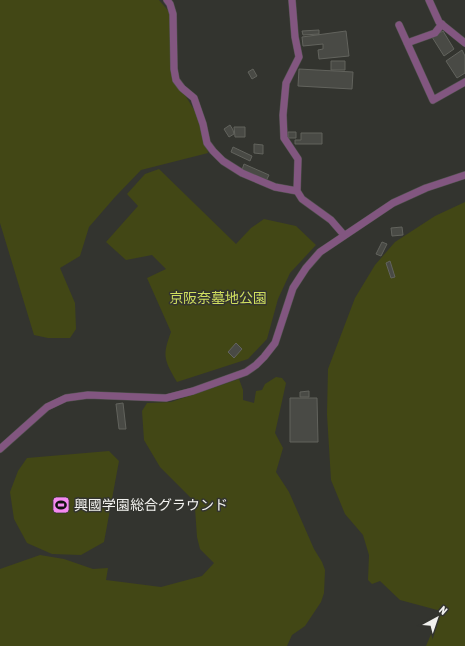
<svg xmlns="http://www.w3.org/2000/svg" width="465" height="646" font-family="'Asap Condensed','Noto Sans JP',sans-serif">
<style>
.green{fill:#424715}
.building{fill:#494a45;stroke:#62635d}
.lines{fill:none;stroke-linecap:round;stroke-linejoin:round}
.minor-casing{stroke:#51524e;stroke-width:8}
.minor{stroke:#825680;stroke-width:7}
.labels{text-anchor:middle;stroke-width:3;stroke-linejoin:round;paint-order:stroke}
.park-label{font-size:14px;fill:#d0df5e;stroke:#33342f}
.poi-label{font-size:14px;fill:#f1f1ee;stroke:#33342f;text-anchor:start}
</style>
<rect width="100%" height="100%" fill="#33342f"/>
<path class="green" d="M0,0H159L172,15L174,77L196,113L204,135L208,153L141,170L115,197L89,227L80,256L60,268L75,303L76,329L70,338H48L34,335L0,223Z
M159,169L236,244L251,228L264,219L296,226L316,245L290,273L278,299L267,339L248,359L177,382C164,360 162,356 171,332L147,278L166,269L152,255L126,260L106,242L138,206L127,194L145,174Z
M465,202V646H426L441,611L400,600L380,581L372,584L368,580L369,555L363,535L345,514L331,480L327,414L328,369L355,298L375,265L395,242L435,216Z
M276,377L282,378L286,383L275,433L283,448L276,472L289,492L314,549L322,562L325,570L324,593L321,602L305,626L292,635L287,646H0V569L40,555L64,559L93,569L108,568L106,580L161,587L202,576L214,563L200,549L197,537L195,508L193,500L160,467L144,440L142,411L147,403L171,402L239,379L243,390V400L254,403L256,391L262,390L265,384Z
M109,451L119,461L104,542L81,555L52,554L27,543L14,519L10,492L18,471L27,458Z"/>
<path class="building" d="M319,30V34L303,35L302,31Z
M346,31L349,56L319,59L318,50L323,49V44L303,46L302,37Z
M443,31L454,49L444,56L432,37Z
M462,50L465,56V73L457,78L446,61Z
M331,61H345V70H331Z
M253,69L257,76L252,79L248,72Z
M299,69L353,72L352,89L298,86Z
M230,125L233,130L234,134L229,137L224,129Z
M234,127H245V137H235Z
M288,132H296V138H288Z
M301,133H322V144H295V140H301Z
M254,144L263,145V154L254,153Z
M233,147L252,156L250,161L231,152Z
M244,164L269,175L266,181L242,170Z
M402,227L403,235L392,236L391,228Z
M382,242L387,244L381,256L376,254Z
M390,261L395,277L391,278L386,263Z
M236,343L242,349L234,358L228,352Z
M309,391V397H300V392Z
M290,398H317L318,442H290Z
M123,403L126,429H119L116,404Z"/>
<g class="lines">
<g class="minor-casing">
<path id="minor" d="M167,0L170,4L173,14L174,69L176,80L182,88L194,98L203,124L207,143L213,151L223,161L242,173L275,187L297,191
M292,0L295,37L299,57L286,83L283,115L284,138L298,159L297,191L302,199L331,220L344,235
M429,0L439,22L465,43
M399,25L433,100L465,82
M407,43L435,33L442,24
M0,449L47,407L66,398L88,395L166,398L193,391L246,372L256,365L264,357L275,343L293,288L306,268L320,252L393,203L426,188L465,175"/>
</g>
<use href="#minor" class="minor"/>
</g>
<defs>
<g id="stadium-square" transform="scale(0.9)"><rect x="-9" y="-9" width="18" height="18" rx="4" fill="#f489f0" stroke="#33342f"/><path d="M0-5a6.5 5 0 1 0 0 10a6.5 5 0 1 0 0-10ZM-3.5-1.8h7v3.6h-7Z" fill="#111"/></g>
</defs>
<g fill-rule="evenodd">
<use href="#stadium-square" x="61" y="505"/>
</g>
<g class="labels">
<g class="park-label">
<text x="218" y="303">京阪奈墓地公園</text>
</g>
<g class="poi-label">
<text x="74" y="510">興國学園総合グラウンド</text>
</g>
</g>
<g transform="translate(437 618) rotate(40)" stroke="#33342f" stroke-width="3" paint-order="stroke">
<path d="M0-3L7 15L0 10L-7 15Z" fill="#f1f1ee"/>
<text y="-6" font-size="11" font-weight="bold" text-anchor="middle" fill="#f1f1ee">N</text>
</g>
</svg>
